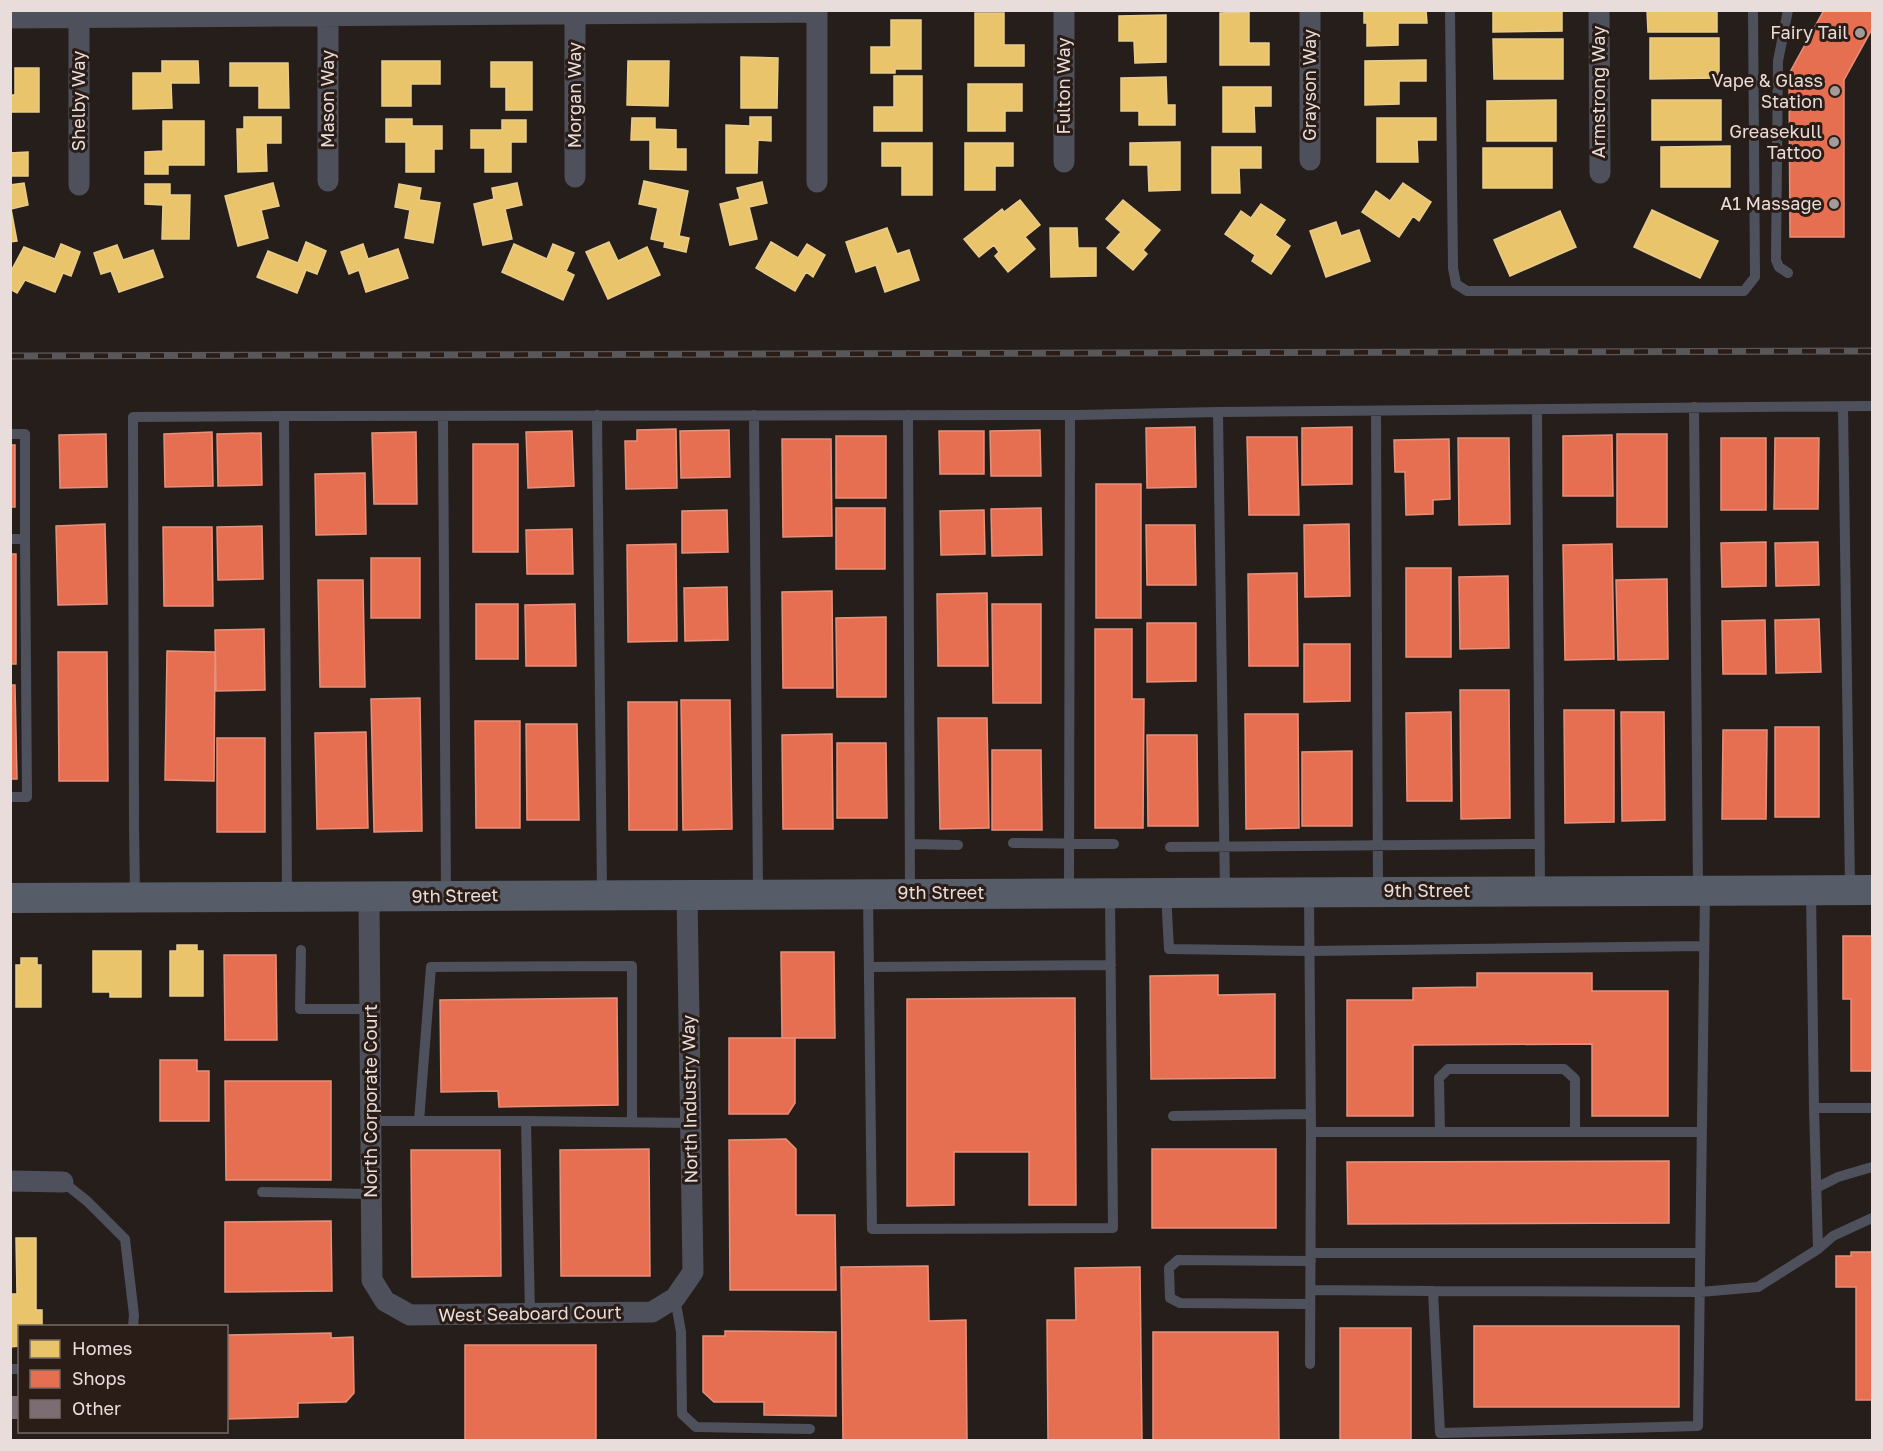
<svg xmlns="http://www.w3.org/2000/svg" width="1883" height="1451" font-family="'Golos Text',sans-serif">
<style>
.homes{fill:#e9c46a;stroke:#e9cc8c;stroke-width:1.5}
.shops{fill:#e76f51;stroke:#e7907a;stroke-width:1.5}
.building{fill:#7b6d73}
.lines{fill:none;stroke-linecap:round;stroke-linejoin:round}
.lane{stroke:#4e515b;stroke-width:10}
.street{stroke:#4e515b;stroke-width:21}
.secondary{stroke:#575c69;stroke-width:30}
.rail-casing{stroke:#59575a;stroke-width:7}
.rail{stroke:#2a1c16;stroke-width:4.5;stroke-dasharray:14;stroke-linecap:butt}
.poi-dot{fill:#a49a97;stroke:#2a1c16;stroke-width:2}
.labels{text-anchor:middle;stroke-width:6;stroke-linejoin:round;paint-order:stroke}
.poi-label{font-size:18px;fill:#e8ddda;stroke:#2a1c16;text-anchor:end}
.street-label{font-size:18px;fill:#e8ddda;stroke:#2a1c16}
</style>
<rect width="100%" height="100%" fill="#261e1a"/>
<path class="homes" d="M1364,10H1426L1427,23H1398V45L1367,46V23H1364Z
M1493,10H1562V31L1493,32Z
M1647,10H1717V32H1648Z
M1249,12V43H1269V65H1220V13Z
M975,13H1004V45H1024V66H975Z
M1166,15V62L1135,63L1134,41H1119V16Z
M891,20H921V69H895V73H871V47H891Z
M1650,38H1719V78L1650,79Z
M1493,39H1563V79H1494Z
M741,57L778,58L777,108H741Z
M1426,60V81H1399V104L1365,105V61Z
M162,61H198L199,83H171L172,108L133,109V73H162Z
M382,61H440V84H411V106H382Z
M628,61H669L668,106L627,105Z
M491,62H532V110H506V87H491Z
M230,63H288L289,108H259V86H230Z
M15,68H39V112H10V95H15Z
M894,76H922V131H874V107H894Z
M1166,77L1167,105H1175V125H1139V111H1121V78Z
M968,84H1022V111H1005V131H968Z
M1223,87H1271V106H1254L1255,132H1223Z
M1556,100V141H1487V101Z
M1652,100H1721V140H1652Z
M244,117H281V143H266L267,171L238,172L237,129H244Z
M750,117H771V141L758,140L757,173H726V125L750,126Z
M632,118H655V129L676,130V149H686V170L650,169V140H631Z
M1377,118H1436V140H1417L1418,162H1377Z
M386,119H412V126H442V149H434V172H406V142H386Z
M502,120H526V142H511V172H485V148H471V130H502Z
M163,121H204V165H168V174H145V152L163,151Z
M1180,142V190L1149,191L1148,165H1130V143Z
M882,143H932V195H902V166H882Z
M965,143H1013V166H995V190H965Z
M1730,146V187H1661V147Z
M1212,147H1261V168H1239L1240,193H1212Z
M1483,148H1552V188H1483Z
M28,152V176H10V153Z
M644,181L688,191L679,236L689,238L686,252L664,247L665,242L651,239L658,208L639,204Z
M762,182L767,203L749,207L757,239L730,245L720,204L740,199L737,188Z
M24,183L28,205L11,209L17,241L10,242V185Z
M273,183L279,206L261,210L268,238L238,246L225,196Z
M517,183L522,205L505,209L512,239L483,245L474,204L494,199L492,188Z
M1403,183L1431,202L1419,221L1413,216L1399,237L1362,212L1376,191L1390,201Z
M145,184H170V195H190L189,239H162L163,205L145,204Z
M399,184L421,188L419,200L440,203L433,243L405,238L410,210L395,207Z
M1020,200L1040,225L1025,237L1035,249L1008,272L995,256L999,252L994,245L979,257L964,239L1002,209L1004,212Z
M1123,200L1160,230L1143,250L1147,254L1133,270L1107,248L1121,232L1106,219Z
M1261,204L1285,220L1275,235L1290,246L1271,274L1252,261L1255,255L1225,234L1241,211L1251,218Z
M1652,210L1718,241L1700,278L1634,247Z
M1560,211L1576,247L1510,276L1494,240Z
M1336,222L1341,236L1359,230L1370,261L1326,277L1310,231Z
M887,228L897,254L909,250L919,280L885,292L876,265L856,272L846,242Z
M1050,228H1077L1078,248H1096V276L1051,277Z
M306,242L326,251L317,274L306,270L297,293L257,277L268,251L298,263Z
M609,242L618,261L647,247L660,275L608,299L586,252Z
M771,242L798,258L807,244L825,255L813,277L806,272L795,291L756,268Z
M61,244L80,252L71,276L63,273L55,292L25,280L17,293L10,289V273L24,247L55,259Z
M363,244L368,259L398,249L408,278L366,292L359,270L349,274L341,252Z
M514,244L547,259L553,244L574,253L566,271L574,275L563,300L502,272Z
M117,245L123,260L153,250L163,277L119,292L111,271L101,274L94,253Z
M177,945H197V951H203V996H170V951H177Z
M93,951H141V997H110V992H93Z
M21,958H37V965H41V1007H16V965H21Z
M16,1238H36V1310H42V1326H20V1346L10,1347V1294H17Z"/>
<path class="shops" d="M1824,10H1872V29L1844,80V237H1790L1789,74Z
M1195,427L1196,487L1147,488L1146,428Z
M1352,427V484L1302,485V428Z
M676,429L677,488L626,489L625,441H637V430Z
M729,430L730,477L681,478L680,431Z
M1040,430L1041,476H991L990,431Z
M572,431L574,486L528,488L526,432Z
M939,431H984V474H940Z
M212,432L213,486L165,487L164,434Z
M416,432L417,504H374L372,433Z
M261,433L262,485L218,486L217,434Z
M106,434L107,487L60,488L59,435Z
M1617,434H1667V527H1617Z
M1612,435L1613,496H1563V436Z
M836,436H886V498H836Z
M1247,437H1297L1299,515H1249Z
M1458,438H1509L1510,524L1459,525Z
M1721,438H1766V510H1721Z
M1775,438H1819L1818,509H1774Z
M782,439H831L832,536L783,537Z
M1449,439L1450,499L1433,500V514L1406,515L1405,472H1395L1394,440Z
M473,444H518V552H473Z
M10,445H15V507H10Z
M365,473L366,534L316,535L315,474Z
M1096,484H1141V618H1096Z
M836,508H885V569H836Z
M1041,508L1042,555L992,556L991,509Z
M727,510L728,552L682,553V511Z
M984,510L985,554L941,555L940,511Z
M105,524L107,604L58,605L56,526Z
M1349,524L1350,596L1305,597L1304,525Z
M1146,525H1195L1196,585H1147Z
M262,526L263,579L218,580L217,527Z
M163,527H212L213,606H164Z
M572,529L573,574H527L526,530Z
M1766,542V586L1722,587L1721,543Z
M1818,542L1819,585L1776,586L1775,543Z
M676,544L677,641L628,642L627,545Z
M1612,544L1614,659L1565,660L1563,545Z
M10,554H16V664H10Z
M371,558H420V618H371Z
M1406,568H1451V657H1406Z
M1297,573L1298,666H1249L1248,574Z
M1508,576L1509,648L1460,649L1459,577Z
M1667,579L1668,659L1618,660L1616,580Z
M318,580H363L365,687H320Z
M727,587L728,640L685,641L684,588Z
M832,591L833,688H783L782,592Z
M987,593L988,666H938L937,594Z
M476,604H518V659H476Z
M575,604L576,666H526L525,605Z
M992,604H1041V703H993Z
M886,617V697H837L836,618Z
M1819,619L1821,672L1776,673L1775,620Z
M1765,620L1766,674H1723L1722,621Z
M1147,623H1196V681L1147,682Z
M264,629L265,690L216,691L215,630Z
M1095,629H1132V699H1144L1143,828H1095Z
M1304,644H1350V701L1304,702Z
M167,651L215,652L214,781L165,780Z
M58,652H107L108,781H59Z
M10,685H15L17,779H10Z
M1460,690H1509L1510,818L1461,819Z
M420,698L422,831L374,832L371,699Z
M681,700H730L732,829L683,830Z
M628,702H677V830H629Z
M1564,710H1614V822L1565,823Z
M1451,712L1452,801H1407L1406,713Z
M1621,712H1664L1665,820L1622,821Z
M1245,714H1298L1299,828L1246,829Z
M938,718H987L989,828L940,829Z
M475,721H520V828H476Z
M526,724H577L579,820H527Z
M1775,727H1819V817H1775Z
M1723,730H1767L1766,819H1722Z
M366,732L368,828L317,829L315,733Z
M832,734L833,829H783L782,735Z
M1147,735H1197L1198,826H1148Z
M217,738H265V832H217Z
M837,743H886L887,818H837Z
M992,750H1041L1042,830H992Z
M1352,751V826H1302V752Z
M1843,936H1872V1071H1851V999H1843Z
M781,952H834L835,1038H782Z
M224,955H276L277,1040H225Z
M1477,973H1592V991H1668V1116H1592V1044L1413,1045V1116H1347V1000H1413V988L1477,987Z
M1218,975V995L1275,994V1078L1151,1079L1150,976Z
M617,998L618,1105L499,1107L498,1091L441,1092L440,1000Z
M1075,998L1076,1205H1029V1152H954V1205L907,1206V999Z
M729,1038H795V1103L788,1114H729Z
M160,1060H197V1071H209V1121H160Z
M225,1081H331V1180H226Z
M786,1139L796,1149V1215H835L836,1290H730L729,1140Z
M649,1149L650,1276H561L560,1150Z
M1152,1149H1276V1228H1152Z
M411,1150H500L501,1276L412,1277Z
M1669,1161V1223L1348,1224L1347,1162Z
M331,1221L332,1291L225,1292V1222Z
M1851,1252H1872V1400H1856V1287H1836V1256H1851Z
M928,1266L929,1321L966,1320L967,1440H843L841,1267Z
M1140,1267L1142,1440H1048L1047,1320H1076L1075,1268Z
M1474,1326H1679V1407H1474Z
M1340,1328H1411V1440H1340Z
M725,1331L836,1332V1416L764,1415V1402H714L703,1392V1336H725Z
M1153,1332H1278L1279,1440H1153Z
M331,1333V1338L353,1337L354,1393L346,1402L298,1403V1417L226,1419V1335Z
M465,1345H596V1440H465Z"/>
<path class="building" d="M10,1396H19V1419H10Z"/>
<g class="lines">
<path class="lane" d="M1450,10L1453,268L1456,284L1467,291H1744L1755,277L1753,10
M1788,273L1779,267L1776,260L1778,61L1788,10
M1843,406L1850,887
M1694,407L1698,887
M1537,409L1540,889
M1376,411L1378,891
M597,415L602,894
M754,415L758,893
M908,415L910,893
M284,416L1078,415L1218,412
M443,416L446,895
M10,434H25V539H10
M10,797H27L25,539
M1013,843L1114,844
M910,844L958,845
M1170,847L1539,844
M1811,891L1814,1108H1872
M1069,892L1070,415
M1225,892L1218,412L1872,406
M1166,893L1169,949L1310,951L1704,946
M868,894L872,1229L1113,1228L1110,896
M1309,895L1311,1132H1701
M135,896L134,826L133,417L284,416L287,896
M301,950L300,1009H370
M869,967L1111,965
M1814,1108L1818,1249
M1173,1116L1311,1114
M371,1121H526
M419,1121L431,967L632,966V1122
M1440,1132L1439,1078L1448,1069H1564L1575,1079V1132
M63,1182L87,1201L125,1239L134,1315L133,1326
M1816,1188L1838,1177L1872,1167
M262,1192L371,1194
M1311,1253H1700
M1311,1290L1433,1291L1440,1433L1698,1426L1705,891
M1433,1291L1700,1292L1758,1287L1818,1249L1833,1236L1872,1218
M675,1298L681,1332L682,1414L696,1427L810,1429
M1310,1304L1180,1303L1170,1298L1169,1268L1178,1260L1311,1261
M530,1314L526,1121L691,1123
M1310,1364L1311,1132
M10,1369H20"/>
<path class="street" d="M817,10V182
M1064,10V162
M1310,10V160
M1599,10L1600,173
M575,14V177
M328,16V181
M10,18L817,12
M79,18V185
M369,897L372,1280L385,1301L410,1315L652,1312L675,1298L693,1272L687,894
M10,1181L63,1182"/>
<path class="secondary" d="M10,898C631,895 1252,892 1872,890"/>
<g class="rail-casing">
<path id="rail" d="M10,356L1872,351"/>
</g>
<use href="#rail" class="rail"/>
</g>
<g class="poi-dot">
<circle cx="1860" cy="33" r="6"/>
<circle cx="1835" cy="91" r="6"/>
<circle cx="1834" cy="142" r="6"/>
<circle cx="1834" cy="204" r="6"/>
</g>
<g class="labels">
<g class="poi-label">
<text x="1848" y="39">Fairy Tail</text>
<text x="1823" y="87">Vape &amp; Glass<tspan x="1823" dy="21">Station</tspan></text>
<text x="1822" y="138">Greasekull<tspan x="1822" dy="21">Tattoo</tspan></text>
<text x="1822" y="210">A1 Massage</text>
</g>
<g class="street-label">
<text transform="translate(1310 85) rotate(-90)" y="6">Grayson Way</text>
<text transform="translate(1064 86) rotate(-90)" y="6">Fulton Way</text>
<text transform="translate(1599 92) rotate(-90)" y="6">Armstrong Way</text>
<text transform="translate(575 95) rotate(-90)" y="6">Morgan Way</text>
<text transform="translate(328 99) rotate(-90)" y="6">Mason Way</text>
<text transform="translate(79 101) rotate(-90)" y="6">Shelby Way</text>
<text x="1427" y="897">9th Street</text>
<text x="941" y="899">9th Street</text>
<text transform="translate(455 896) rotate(-1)" y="6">9th Street</text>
<text transform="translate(690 1099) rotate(-91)" y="6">North Industry Way</text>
<text transform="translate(371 1101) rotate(-90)" y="6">North Corporate Court</text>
<text transform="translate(530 1314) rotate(-1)" y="6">West Seaboard Court</text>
</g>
</g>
<rect width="1883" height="1451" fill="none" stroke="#e8ddda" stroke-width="24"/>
<rect x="18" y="1325" width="210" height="108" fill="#2a1c16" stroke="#766964" stroke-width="1.5"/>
<rect x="30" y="1340" width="30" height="18" fill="#e9c46a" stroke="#766964" stroke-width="1.5"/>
<text x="72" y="1355" font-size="18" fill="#e8ddda">Homes</text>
<rect x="30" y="1370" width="30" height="18" fill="#e76f51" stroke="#766964" stroke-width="1.5"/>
<text x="72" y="1385" font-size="18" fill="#e8ddda">Shops</text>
<rect x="30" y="1400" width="30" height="18" fill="#7b6d73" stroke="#766964" stroke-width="1.5"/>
<text x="72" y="1415" font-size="18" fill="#e8ddda">Other</text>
</svg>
